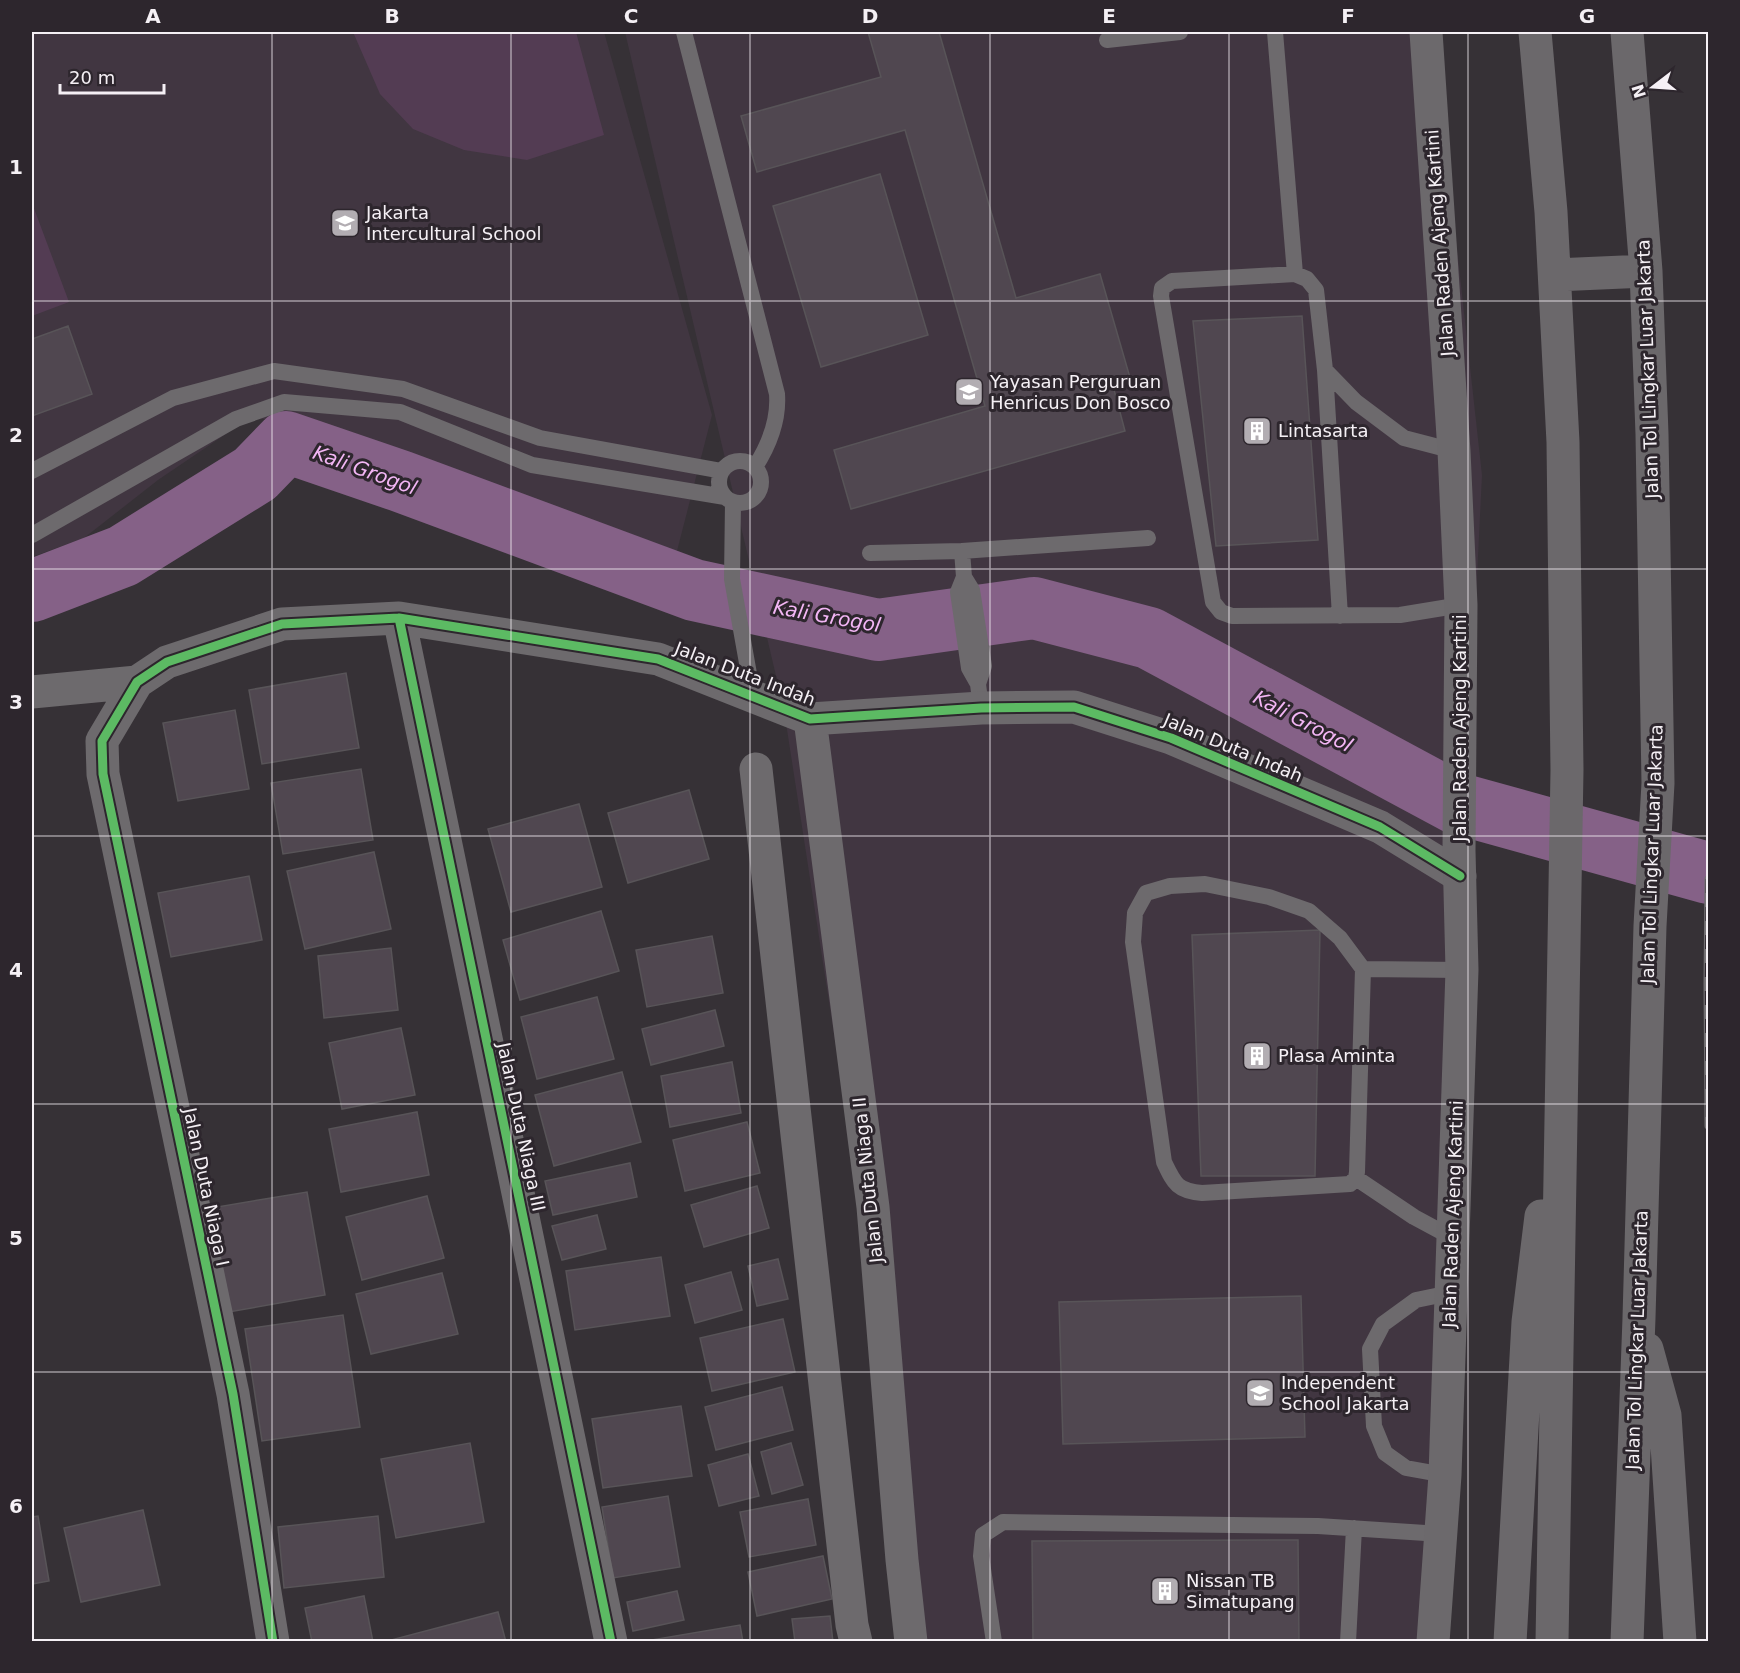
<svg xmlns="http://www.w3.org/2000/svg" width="1740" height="1673" font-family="'DejaVu Sans',sans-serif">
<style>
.built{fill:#413641}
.green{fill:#533c53}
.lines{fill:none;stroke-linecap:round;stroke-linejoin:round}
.river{stroke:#856187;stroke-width:62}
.building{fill:#504750;stroke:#585458;stroke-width:1.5}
.service{stroke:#6d6a6d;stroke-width:16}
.minor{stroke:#6d6a6d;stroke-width:33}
.trunk{stroke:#6c696c;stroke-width:33}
.motorway{stroke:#6b686b;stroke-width:33}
.rail-casing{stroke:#726f72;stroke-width:7}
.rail{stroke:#2d262d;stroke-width:4.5;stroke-dasharray:14;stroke-linecap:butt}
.cycleway-casing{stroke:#2d262d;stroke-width:13}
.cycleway{stroke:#5cba63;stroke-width:9}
.grid{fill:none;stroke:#f5f0f5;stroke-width:1.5;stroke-opacity:0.55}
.labels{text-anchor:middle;stroke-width:6;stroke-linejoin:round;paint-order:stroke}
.poi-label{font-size:18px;fill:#f5f0f5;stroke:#2d262d;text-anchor:start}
.street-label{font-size:18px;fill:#f5f0f5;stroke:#2d262d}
.water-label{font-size:20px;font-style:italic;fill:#f3b6f5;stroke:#2d262d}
.neatline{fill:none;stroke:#f5f0f5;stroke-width:2}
.grid-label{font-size:20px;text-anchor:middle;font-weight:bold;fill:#f5f0f5}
</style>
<rect width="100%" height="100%" fill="#363136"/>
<path class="built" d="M32,32H604L712,415L677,551L352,432L251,417L158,480L84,538L32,557Z
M625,32H1433L1482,475L1425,1641H924L915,1559L784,710Z"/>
<path class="green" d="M353,32H576L604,135L527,160L464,150L413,129L380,94Z
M32,203L69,302L32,316Z"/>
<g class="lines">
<path class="river" d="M32,591L123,556L255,474L286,442L400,481L694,590L878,630L1034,608L1149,638L1456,803L1708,873"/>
</g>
<path class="building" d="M868,32H939L1016,298L1100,274L1131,381L1113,386L1125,431L851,509L834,450L985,406L905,130L757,172L741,116L881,77Z
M880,174L928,335L821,367L773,206Z
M1302,316L1318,540L1216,546L1193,321Z
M68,326L92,394L32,416V339Z
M346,673L359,748L262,764L249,690Z
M235,710L249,789L178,801L163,723Z
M361,769L373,840L283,854L271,783Z
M689,790L709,859L628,883L608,813Z
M579,804L602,887L511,912L488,829Z
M374,852L391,929L305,949L287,871Z
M249,876L262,940L171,957L158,893Z
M601,911L619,971L520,1000L503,940Z
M1320,930L1315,1176H1201L1192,935Z
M712,936L723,993L647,1007L636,950Z
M391,948L398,1010L324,1018L318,956Z
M597,997L614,1059L537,1079L521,1017Z
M715,1010L724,1046L651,1065L642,1029Z
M401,1028L415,1095L342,1109L329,1043Z
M732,1062L741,1113L670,1127L661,1076Z
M622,1072L641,1142L554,1166L535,1095Z
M417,1112L429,1175L341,1192L329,1129Z
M747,1122L760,1173L685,1191L673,1140Z
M630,1163L637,1197L553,1215L545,1181Z
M757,1186L769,1228L704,1247L691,1205Z
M307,1192L325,1295L229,1312L211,1208Z
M427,1196L444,1258L362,1280L346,1217Z
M597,1215L606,1249L562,1260L552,1226Z
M661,1257L670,1316L575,1330L566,1271Z
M778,1259L788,1299L757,1306L748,1266Z
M731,1272L742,1310L695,1323L685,1285Z
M442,1273L458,1334L371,1354L356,1294Z
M1301,1296L1305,1437L1063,1444L1059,1302Z
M343,1315L360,1427L262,1441L245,1329Z
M783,1319L795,1372L712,1391L700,1338Z
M782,1387L793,1430L716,1450L705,1407Z
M681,1406L692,1476L603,1488L592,1419Z
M470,1443L484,1522L396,1538L381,1459Z
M791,1443L803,1485L772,1494L761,1452Z
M748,1454L759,1496L719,1506L708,1465Z
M668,1496L680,1567L613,1578L602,1507Z
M808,1499L816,1545L749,1557L740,1512Z
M143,1510L160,1585L81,1602L64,1528Z
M38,1516L49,1581L32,1584V1517Z
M378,1516L384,1577L284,1588L278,1527Z
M1298,1540L1299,1642H1033L1032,1541Z
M823,1556L832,1599L757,1616L748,1572Z
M677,1591L684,1620L633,1631L627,1602Z
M364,1596L373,1642H312L305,1608Z
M498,1612L506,1642H391V1640Z
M830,1616L833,1642H795L792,1619Z
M740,1625L743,1642H640Z"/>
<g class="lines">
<path class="service" d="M684,32L777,394C779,421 769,445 755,467
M1275,32L1295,274
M1107,40L1180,32
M1325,370L1340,616
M1454,451L1404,438L1356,402L1325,370L1316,290L1307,279L1295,274L1172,281L1162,288L1161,296L1213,602L1221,612L1232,616L1400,615L1461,605
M719 482a21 21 0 1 1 42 0a21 21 0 1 1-42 0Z
M32,471L173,398L274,371L403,389L540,438L722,471
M733,502L732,579L749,674L748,695
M32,535L236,419L284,402L400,412L532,465L725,497
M962,551L964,577L958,592L969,668L978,684L981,708
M870,553L962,551L1148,538
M964,577L972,590L984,666L978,684
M1205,884L1269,897L1309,911L1340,938L1363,969L1357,1172L1356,1178L1350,1184L1202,1193C1177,1191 1174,1183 1164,1162L1133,942L1135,913L1146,893L1170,886Z
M1363,969L1462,970
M1356,1178L1414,1217L1453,1238
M1445,1475L1406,1468L1385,1453L1374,1426L1370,1349L1383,1324L1416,1300L1450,1293
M994,1642L981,1556L983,1535L1003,1522L1318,1526L1441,1534
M1348,1642L1354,1528"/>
<path class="minor" d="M399,618L611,1642
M32,692L137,682
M810,719L873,1207L902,1560L911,1642
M756,769L852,1625L856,1642
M273,1642L233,1394L103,774L102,741L137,682L167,662L282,624L399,618L658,659L810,719L981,708L1074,707L1171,738L1380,827L1460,876"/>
<path class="trunk" d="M1426,32L1454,451L1461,605L1459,851L1462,970L1445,1475L1433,1642"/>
<path class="motorway" d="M1535,32L1551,212L1563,442L1567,770L1552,1642
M1555,275L1646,271
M1647,1349L1665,1415L1680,1642
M1510,1642L1528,1322L1541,1216
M1627,1642L1639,1318L1650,926L1658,783L1652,434L1646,271L1627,32"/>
<g class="rail-casing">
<path id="rail" d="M1708,879L1707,983L1708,1126"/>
</g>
<use href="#rail" class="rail"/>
<g class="cycleway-casing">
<path id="cycleway" d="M399,618L611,1642
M273,1642L233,1394L103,774L102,741L137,682L167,662L282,624L399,618L658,659L810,719L981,708L1074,707L1171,738L1380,827L1460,876"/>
</g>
<use href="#cycleway" class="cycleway"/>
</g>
<path class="grid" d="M272,32V1642M511,32V1642M750,32V1642M990,32V1642M1229,32V1642M1468,32V1642M32,301H1708M32,569H1708M32,836H1708M32,1104H1708M32,1372H1708"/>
<defs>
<g id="school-square" transform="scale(1.5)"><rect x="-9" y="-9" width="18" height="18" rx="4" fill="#b2adb2" stroke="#2d262d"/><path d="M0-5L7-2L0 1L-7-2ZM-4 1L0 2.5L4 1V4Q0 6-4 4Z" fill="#fff"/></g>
<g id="building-square" transform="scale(1.5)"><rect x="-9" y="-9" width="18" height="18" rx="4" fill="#b2adb2" stroke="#2d262d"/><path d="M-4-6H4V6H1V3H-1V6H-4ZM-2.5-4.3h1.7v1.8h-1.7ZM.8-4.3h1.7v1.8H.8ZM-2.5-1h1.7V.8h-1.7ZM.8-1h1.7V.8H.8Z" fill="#fff"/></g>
</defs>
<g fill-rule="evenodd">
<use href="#school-square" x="345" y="223"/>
<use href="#school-square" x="969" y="392"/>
<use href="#building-square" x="1257" y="431"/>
<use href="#building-square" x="1257" y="1056"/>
<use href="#school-square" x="1260" y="1393"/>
<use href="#building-square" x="1165" y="1591"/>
</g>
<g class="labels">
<g class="poi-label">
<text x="366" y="219">Jakarta<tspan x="366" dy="21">Intercultural School</tspan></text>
<text x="990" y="388">Yayasan Perguruan<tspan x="990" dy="21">Henricus Don Bosco</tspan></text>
<text x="1278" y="437">Lintasarta</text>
<text x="1278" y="1062">Plasa Aminta</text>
<text x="1281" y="1389">Independent<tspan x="1281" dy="21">School Jakarta</tspan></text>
<text x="1186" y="1587">Nissan TB<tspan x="1186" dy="21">Simatupang</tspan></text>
</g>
<g class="street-label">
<text transform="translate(1440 243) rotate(-94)" y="6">Jalan Raden Ajeng Kartini</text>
<text transform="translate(1648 369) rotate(-92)" y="6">Jalan Tol Lingkar Luar Jakarta</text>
<text transform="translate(745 674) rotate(21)" y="6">Jalan Duta Indah</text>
<text transform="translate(1460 728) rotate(-90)" y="6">Jalan Raden Ajeng Kartini</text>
<text transform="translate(1233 748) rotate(23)" y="6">Jalan Duta Indah</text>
<text transform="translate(1652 854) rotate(-88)" y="6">Jalan Tol Lingkar Luar Jakarta</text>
<text transform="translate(521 1127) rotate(78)" y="6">Jalan Duta Niaga III</text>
<text transform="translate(868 1180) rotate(-96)" y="6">Jalan Duta Niaga II</text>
<text transform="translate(206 1187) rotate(78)" y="6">Jalan Duta Niaga I</text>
<text transform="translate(1453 1214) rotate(-88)" y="6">Jalan Raden Ajeng Kartini</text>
<text transform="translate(1637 1340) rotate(-88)" y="6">Jalan Tol Lingkar Luar Jakarta</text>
</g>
<g class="water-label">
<text transform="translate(365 470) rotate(20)" y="7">Kali Grogol</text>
<text transform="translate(827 616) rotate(10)" y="7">Kali Grogol</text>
<text transform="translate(1303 721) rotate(28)" y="7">Kali Grogol</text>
</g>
</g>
<rect width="1740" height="1673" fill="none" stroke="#2d262d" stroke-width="66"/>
<g transform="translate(1653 87) rotate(253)" stroke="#2d262d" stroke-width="4.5" paint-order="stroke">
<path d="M0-4.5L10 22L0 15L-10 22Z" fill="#f5f0f5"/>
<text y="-9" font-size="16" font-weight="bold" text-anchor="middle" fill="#f5f0f5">N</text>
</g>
<path d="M60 84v9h104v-9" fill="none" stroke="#f5f0f5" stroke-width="3"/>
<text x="69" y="84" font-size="18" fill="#f5f0f5" stroke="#2d262d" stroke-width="4.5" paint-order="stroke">20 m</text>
<rect x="33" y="33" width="1674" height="1607" class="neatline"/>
<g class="grid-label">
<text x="153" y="23">A</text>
<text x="392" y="23">B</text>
<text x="631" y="23">C</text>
<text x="870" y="23">D</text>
<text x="1109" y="23">E</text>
<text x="1348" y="23">F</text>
<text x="1587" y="23">G</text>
<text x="16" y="174">1</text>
<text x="16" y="442">2</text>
<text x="16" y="709">3</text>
<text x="16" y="977">4</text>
<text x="16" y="1245">5</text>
<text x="16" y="1513">6</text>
</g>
</svg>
